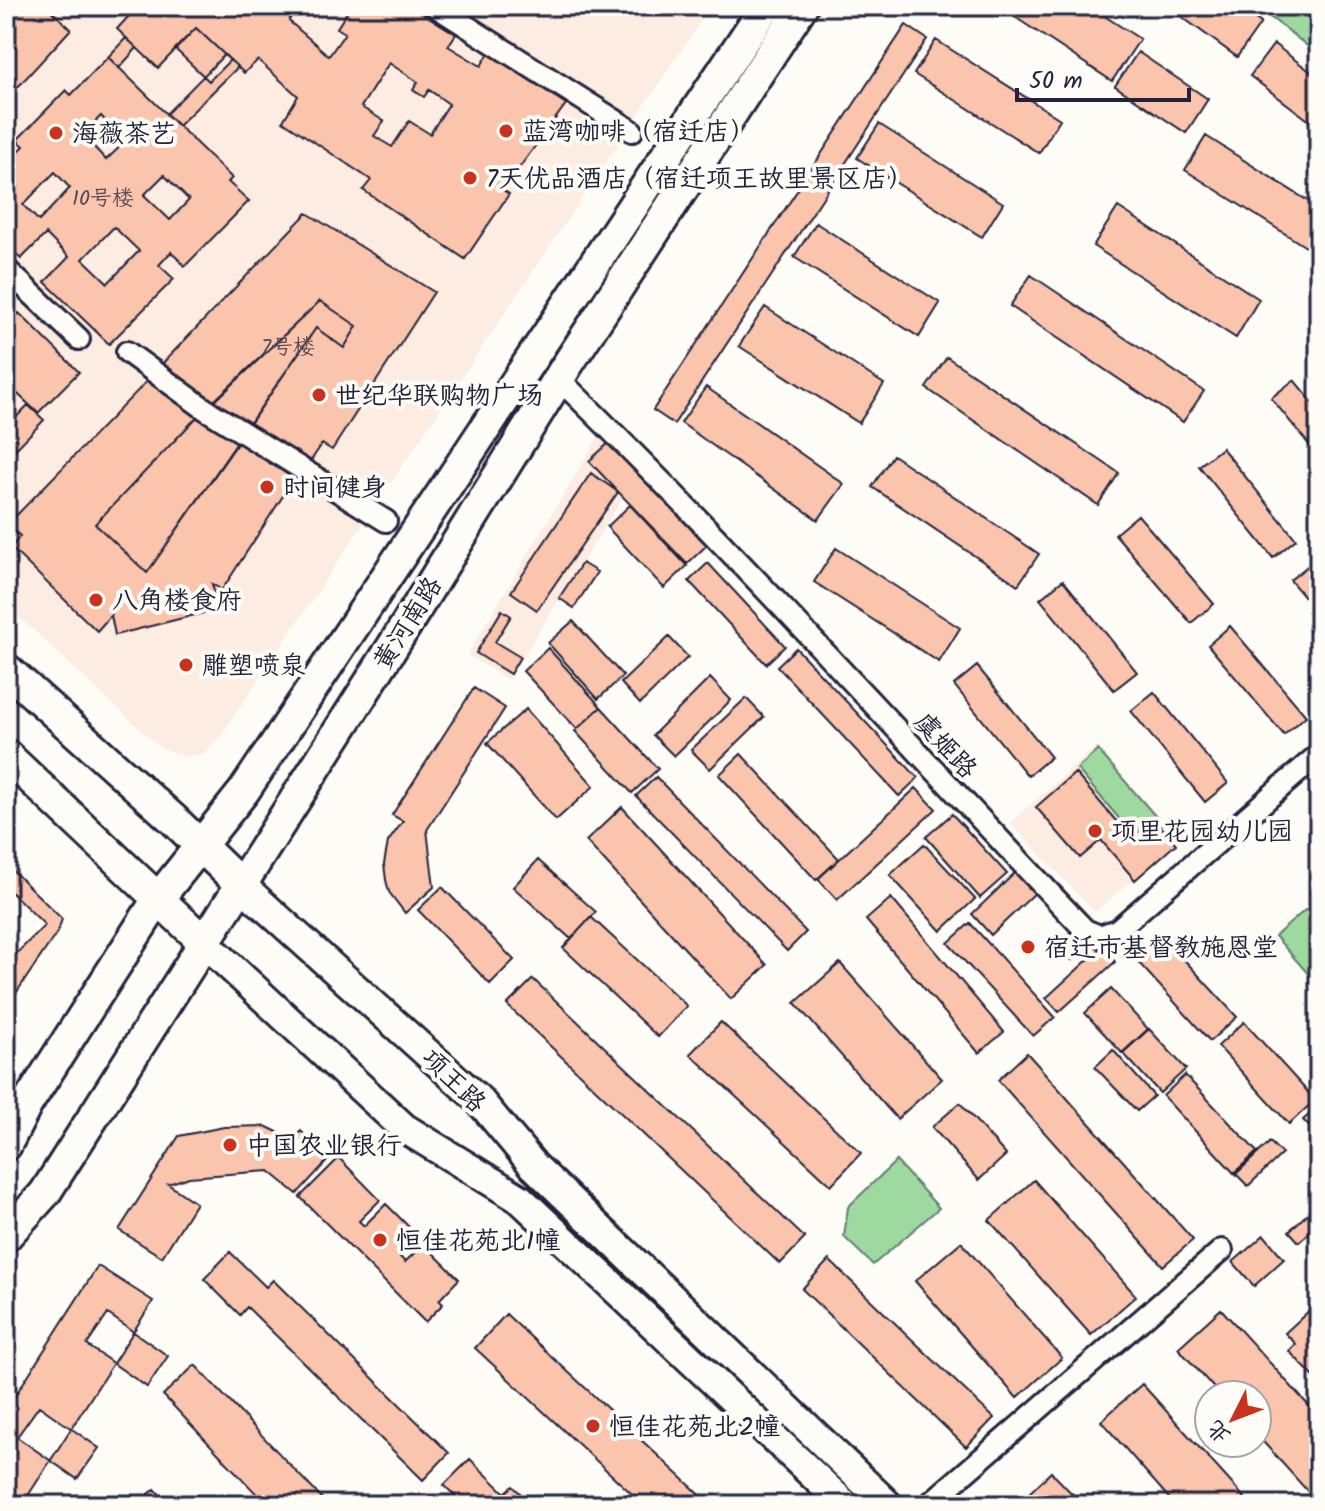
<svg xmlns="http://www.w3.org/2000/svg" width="1325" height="1511" font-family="Kalam,'LXGW WenKai TC',sans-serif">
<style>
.built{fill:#fcece1}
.green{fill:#9ed9a0;stroke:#607e6e;stroke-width:2}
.building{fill:#fbc5ad;stroke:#22223b;stroke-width:2;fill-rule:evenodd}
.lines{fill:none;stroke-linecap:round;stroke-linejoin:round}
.street-casing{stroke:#22223b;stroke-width:26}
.secondary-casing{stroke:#22223b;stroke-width:34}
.primary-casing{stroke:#22223b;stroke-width:36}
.street{stroke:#fdfcf7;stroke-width:20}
.secondary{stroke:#fdfcf7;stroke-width:28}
.primary{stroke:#fdfcf7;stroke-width:30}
.poi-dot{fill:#c8321e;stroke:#fdfcf7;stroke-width:3}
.labels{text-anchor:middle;stroke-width:8;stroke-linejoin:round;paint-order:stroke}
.number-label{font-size:22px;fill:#584b58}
.poi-label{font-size:26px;fill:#22223b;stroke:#fdfcf7;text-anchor:start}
.street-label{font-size:26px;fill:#22223b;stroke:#fdfcf7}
</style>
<rect width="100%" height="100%" fill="#fdfcf7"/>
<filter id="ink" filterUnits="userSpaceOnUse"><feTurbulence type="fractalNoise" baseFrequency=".0125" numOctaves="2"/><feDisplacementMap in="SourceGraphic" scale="16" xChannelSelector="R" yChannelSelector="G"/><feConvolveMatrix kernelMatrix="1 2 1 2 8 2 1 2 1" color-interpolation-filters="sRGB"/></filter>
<g filter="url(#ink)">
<path class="built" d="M6,6H711L220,737L204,753L185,757L161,748L6,605Z
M602,431L640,470L508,680L467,655Z
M1097,746L1179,840L1095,912L1010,823Z"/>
<path class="green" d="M1256,6H1319V55Z
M1098,750L1156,817L1134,836L1077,769Z
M1319,898V970L1311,977L1275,936Z
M896,1161L939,1208L873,1265L844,1237L848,1207Z"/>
<path class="building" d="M6,6H46L71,29L6,100V46L16,35L6,25Z
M138,6H295L289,21L329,56L345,33L337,28L351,6H411L456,34L448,46L481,66L489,53L566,104L503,190L509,194L465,259L363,190L371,180L283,121L298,96L258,60L244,73L196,28L158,68L117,29ZM389,63L418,82L413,90L424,97L429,90L449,104L430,134L409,121L392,147L374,136L384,121L361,107Z
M998,6H1089L1140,39L1112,81Z
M1167,6H1237L1261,23L1237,57Z
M906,25L927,39L674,424L653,410Z
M196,28L230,60L209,81L175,49Z
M126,38L137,48L119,68L108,57Z
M936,40L1060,119L1039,153L914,74Z
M1274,44L1319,78V128L1250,76Z
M1138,52L1208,99L1186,133L1115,86Z
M224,55L238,67L178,126L166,114Z
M108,57L232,178L228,182L249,201L185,266L171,252L159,265L174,279L109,344L45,282L69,257L46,234L21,259L6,244V164L24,146L17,140L66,90L71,95ZM101,116L125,142L106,160L82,134ZM55,172L70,188L39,221L23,205ZM164,175L189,200L170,220L144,195ZM114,227L139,251L108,283L83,259Z
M879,124L1003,203L982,237L857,158Z
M1206,136L1319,208V234L1309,249L1185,170Z
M1118,207L1259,299L1236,338L1093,246Z
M307,213L434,292L332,450L322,444L304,471L245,430L316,328L344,348L357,326L320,301L208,408L157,369Z
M816,223L940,303L919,337L794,257Z
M1031,275L1204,391L1183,422L1010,306Z
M320,301L357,326L344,348L316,328L147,573L95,524L197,417Z
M765,307L884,384L859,423L739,346Z
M19,313L79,372L38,413L6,383V326Z
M947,357L1119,473L1098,505L926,388Z
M150,378L197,417L95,524L147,573L239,441L294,479L222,590L212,584L219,609L115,635L111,615L97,631L11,548L20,536L7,525Z
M1294,380L1319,410V457L1271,398Z
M706,387L844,484L818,520L681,423Z
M28,405L44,420L6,459V428Z
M610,442L708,544L687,564L589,461Z
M1222,448L1296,539L1273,558L1199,466Z
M893,455L1039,554L1018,585L872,487Z
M591,473L618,492L537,610L511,592Z
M630,505L687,566L664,588L607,527Z
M1138,515L1214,604L1191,623L1115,534Z
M836,548L960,628L939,662L814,582Z
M1314,561L1319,568V615L1290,580Z
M582,563L597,572L574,608L559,598Z
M708,563L785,646L766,664L689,581Z
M1063,580L1137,672L1114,690L1040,599Z
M502,610L511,616L495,642L520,657L510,674L476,653Z
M573,621L623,676L598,699L548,643Z
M1230,626L1306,716L1284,735L1208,645Z
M669,637L688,657L640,704L621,683Z
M548,648L601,707L577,729L523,671Z
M796,648L918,778L899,796L777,666Z
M977,666L1051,757L1028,776L954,685Z
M710,678L731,700L674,756L653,735Z
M474,688L505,708L427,830L434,887L405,913L389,892L386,880L384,864L388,842L403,821L392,815Z
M1154,692L1228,783L1205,802L1131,711Z
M746,698L764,717L710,769L691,750Z
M601,707L658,769L632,793L575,731Z
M526,709L594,786L556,820L487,743Z
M741,754L839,859L816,880L719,775Z
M1075,773L1134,842L1157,822L1176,844L1135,880L1101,840L1080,858L1036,807Z
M656,777L806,932L787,951L636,796Z
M916,788L936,809L837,900L818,879Z
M622,807L767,965L731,999L586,841Z
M952,814L1007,874L980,898L926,837Z
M924,844L975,899L941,931L890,875Z
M538,860L596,912L571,939L513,887Z
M6,864L62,919L58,931L6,1008Z
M1018,870L1038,890L991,935L972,914Z
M6,887L45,925L15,955L6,946Z
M442,887L514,960L490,984L418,910Z
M891,898L1004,1032L979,1053L866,920Z
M591,917L687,1006L658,1037L563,948Z
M970,923L1055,1017L1033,1036L948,943Z
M1077,926L1092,942L1072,960L1057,945Z
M1165,939L1237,1017L1210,1041L1139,963Z
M1102,947L1115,962L1059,1012L1046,998Z
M840,963L942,1079L897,1119L795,1003Z
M533,979L805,1238L780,1264L507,1005Z
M1111,989L1148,1029L1122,1053L1085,1013Z
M721,1022L861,1153L831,1185L690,1054Z
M1244,1022L1315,1100L1289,1124L1218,1046Z
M1149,1029L1186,1069L1160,1093L1123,1053Z
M1113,1050L1154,1096L1137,1111L1095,1067Z
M1027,1053L1193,1240L1163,1266L998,1080Z
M1185,1075L1257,1152L1234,1173L1163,1096Z
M960,1103L1006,1155L979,1180L932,1127Z
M1319,1106V1137L1303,1120Z
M265,1126L292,1139L301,1131L329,1159L297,1194L269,1171L189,1177L168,1184L196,1203L162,1257L119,1230L179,1136L224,1127Z
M1270,1142L1282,1154L1248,1186L1236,1174Z
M339,1158L380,1200L359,1221L364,1226L386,1204L419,1237L400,1257L405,1262L424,1244L459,1279L439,1300L443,1304L425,1322L300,1197Z
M1034,1180L1136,1296L1091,1335L989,1220Z
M1318,1204L1319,1224L1299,1242L1289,1231Z
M1264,1235L1284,1259L1254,1286L1233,1262Z
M961,1242L1062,1358L1017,1398L915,1281Z
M230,1252L266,1287L273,1280L449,1453L423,1480L247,1307L240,1315L204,1279Z
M829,1260L994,1418L966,1447L802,1289Z
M98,1266L153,1301L22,1505H11L6,1502V1410Z
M1221,1309L1319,1417V1504L1257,1435V1395H1220L1178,1348Z
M1311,1309L1319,1317V1372L1314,1377L1289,1351L1296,1344L1285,1333Z
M108,1314L168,1356L147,1387L87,1345Z
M506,1314L711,1505H644L475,1348Z
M195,1365L328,1505H267L163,1395Z
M1142,1384L1251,1505H1175L1101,1421Z
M39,1406L99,1448L77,1479L17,1437Z
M470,1459L505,1493L513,1486L532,1505H464L444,1485Z
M1051,1472L1083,1505H1028L1023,1499Z
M155,1489L169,1505H136Z"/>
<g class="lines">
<g class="street-casing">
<path id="street" d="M435,6L632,131
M6,269L79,339
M127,352L205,409L386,521
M559,379C740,556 910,746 1085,930L1100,936L1117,930L1319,754
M928,1505L1222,1250"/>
</g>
<g class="secondary-casing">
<path id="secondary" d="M241,885L479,1100L534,1166L888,1505
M205,943L404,1128L520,1199L845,1505"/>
</g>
<g class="primary-casing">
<path id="primary" d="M6,669L174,820L241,885
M6,755L205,943
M6,1145L27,1104L158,899L244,791L766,6
M6,1236L45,1193L393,646L566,367L802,6"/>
</g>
<use href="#street" class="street"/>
<use href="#secondary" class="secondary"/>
<use href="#primary" class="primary"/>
</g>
</g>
<g class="poi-dot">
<circle cx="506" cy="131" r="8"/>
<circle cx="56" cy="133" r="8"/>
<circle cx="470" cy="178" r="8"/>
<circle cx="319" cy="395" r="8"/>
<circle cx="267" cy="487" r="8"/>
<circle cx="96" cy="600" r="8"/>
<circle cx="186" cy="665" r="8"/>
<circle cx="1095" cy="831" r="8"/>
<circle cx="1028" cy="947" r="8"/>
<circle cx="230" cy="1145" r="8"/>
<circle cx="380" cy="1240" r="8"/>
<circle cx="593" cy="1426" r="8"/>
</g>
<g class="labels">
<g class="number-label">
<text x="103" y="205">10号楼</text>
<text x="288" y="354">7号楼</text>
</g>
<g class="poi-label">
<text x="522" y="140">蓝湾咖啡（宿迁店）</text>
<text x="72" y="142">海薇茶艺</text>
<text x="486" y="187">7天优品酒店（宿迁项王故里景区店）</text>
<text x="335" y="404">世纪华联购物广场</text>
<text x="283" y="496">时间健身</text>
<text x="112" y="609">八角楼食府</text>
<text x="202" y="674">雕塑喷泉</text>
<text x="1111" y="840">项里花园幼儿园</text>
<text x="1044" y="956">宿迁市基督教施恩堂</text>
<text x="246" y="1154">中国农业银行</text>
<text x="396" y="1249">恒佳花苑北1幢</text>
<text x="609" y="1435">恒佳花苑北2幢</text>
</g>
<g class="street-label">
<text transform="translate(407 623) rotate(-58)" y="9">黄河南路</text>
<text transform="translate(946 745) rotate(47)" y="9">虞姬路</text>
<text transform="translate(454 1080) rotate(44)" y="9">项王路</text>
</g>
</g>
<rect width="1325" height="1511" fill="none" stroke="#fdfcf7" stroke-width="32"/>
<rect x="16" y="16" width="1293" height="1479" fill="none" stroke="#22223b" stroke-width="3" filter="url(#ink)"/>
<g transform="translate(1233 1419) rotate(228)"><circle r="38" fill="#fdfcf7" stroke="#a5a5ac" stroke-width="2"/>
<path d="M0-6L14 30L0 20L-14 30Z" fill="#c8321e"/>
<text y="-12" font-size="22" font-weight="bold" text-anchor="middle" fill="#22223b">北</text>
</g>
<path d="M1017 88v12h172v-12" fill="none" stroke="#22223b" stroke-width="4"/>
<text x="1029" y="88" font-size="24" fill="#22223b" stroke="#fdfcf7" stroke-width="6" paint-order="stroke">50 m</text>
</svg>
